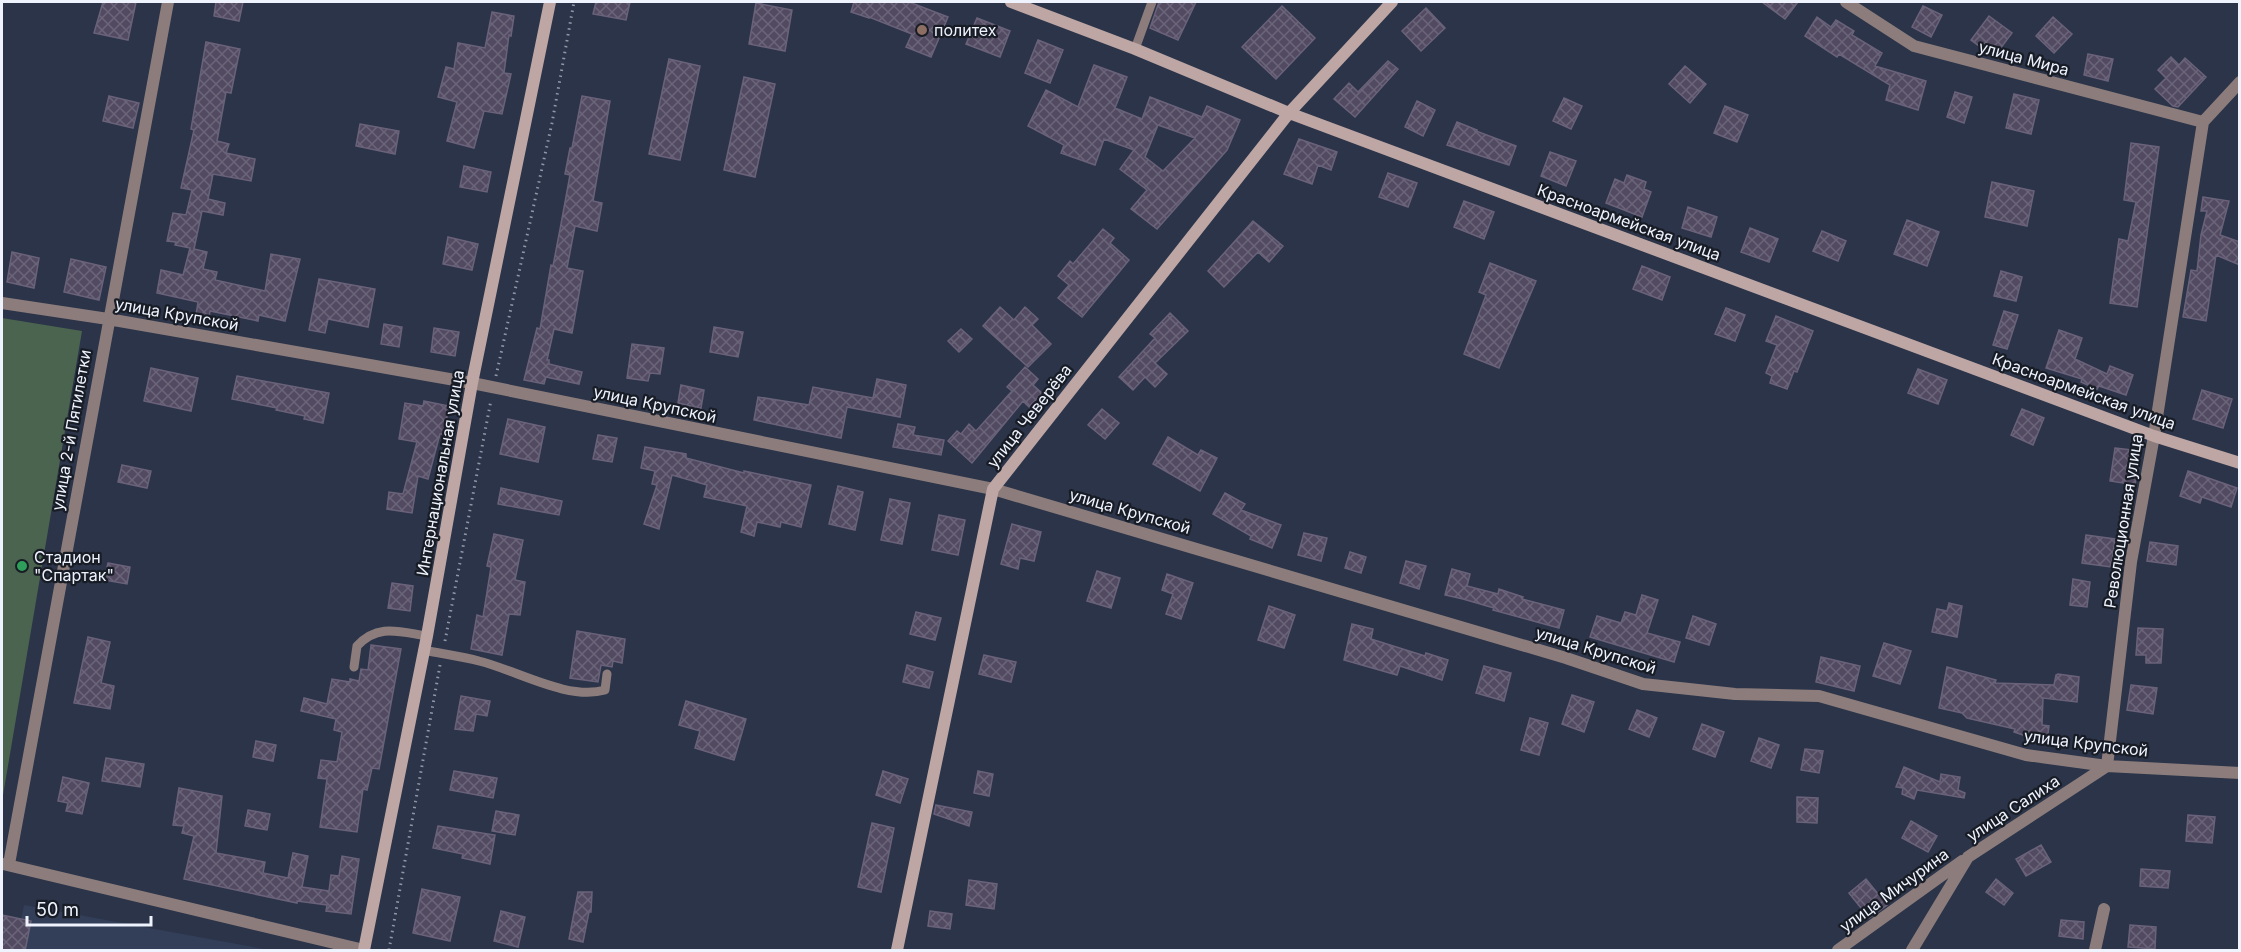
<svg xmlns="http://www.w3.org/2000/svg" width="2241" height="952" font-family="Inter,sans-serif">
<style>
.built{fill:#333e58}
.pitch{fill:#4b644f}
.building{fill:url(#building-cross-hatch);stroke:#6a627a;stroke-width:1.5;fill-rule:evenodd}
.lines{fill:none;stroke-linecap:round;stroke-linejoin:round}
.path{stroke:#9097a7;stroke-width:3;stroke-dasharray:1.5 4.5;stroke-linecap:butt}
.lane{stroke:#8c7d7c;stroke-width:9}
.street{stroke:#8c7d7c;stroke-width:12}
.secondary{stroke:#bda6a4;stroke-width:12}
.education-dot{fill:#8d6e63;stroke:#181c25;stroke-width:2}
.leisure-dot{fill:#2e9e5b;stroke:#181c25;stroke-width:2}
.labels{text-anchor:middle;stroke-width:4.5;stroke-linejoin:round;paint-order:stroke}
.poi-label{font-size:16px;fill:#eef3fe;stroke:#181c25;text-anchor:start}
.street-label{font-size:16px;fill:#eef3fe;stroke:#181c25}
</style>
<defs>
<pattern id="building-cross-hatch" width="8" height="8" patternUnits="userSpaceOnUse" patternTransform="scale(1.5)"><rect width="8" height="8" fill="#524a61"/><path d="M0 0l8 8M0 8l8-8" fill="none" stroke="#6b6579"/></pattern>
</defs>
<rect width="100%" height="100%" fill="#2b3449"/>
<path class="built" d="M24,905L269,950H15Z"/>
<path class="pitch" d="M2,318L82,331L2,801Z"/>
<path class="building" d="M103,2H136L128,40L94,33Z
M216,2H243L239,21L214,16Z
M596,2H630L626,20L593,14Z
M854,2H909L948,17L931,57L906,47L912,34L869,17V18L851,12Z
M1159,2H1196L1178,40L1150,28Z
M1762,2H1798L1785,19Z
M756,3L792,10L785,51L749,44Z
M1282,6L1315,38L1276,79L1242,47Z
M1923,6L1942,15L1931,37L1912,27Z
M1426,8L1445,28L1421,51L1402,31Z
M492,12L514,16L511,36L509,35L504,73L511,74L502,114L484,111L474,148L447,141L457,102L438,97L446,67L454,69L458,43L485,48Z
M1989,16L2012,33L1994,57L1971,40Z
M1817,17L1831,27L1836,20L1854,31L1852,35L1882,53L1875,66L1926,81L1918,110L1886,100L1890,85L1839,54L1837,57L1805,36Z
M2053,17L2072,34L2054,53L2036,36Z
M977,18L1010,31L1000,57L966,44Z
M1038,40L1063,50L1050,83L1025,73Z
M206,42L240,49L231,93L226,92L217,141L229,144L226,153L255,159L251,181L213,174L208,199L225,203L223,215L202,211L194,249L207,252L203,269L217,272L215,280L265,291L271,254L300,259L285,321L259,315L258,321L210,311L209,318L196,315L198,302L157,293L161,270L183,275L190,248L175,245L176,242L167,241L173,213L186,215L192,190L181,188L194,130L191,129Z
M2088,54L2113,59L2108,81L2084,75Z
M2171,57L2179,65L2185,58L2206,77L2178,107L2173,106L2155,89L2166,78L2158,70Z
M669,59L700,66L680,160L649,154Z
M1388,61L1398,69L1355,117L1334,99L1349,83L1358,92Z
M1094,65L1127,77L1115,108L1142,119L1150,97L1202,117L1207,106L1240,120L1227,150L1157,229L1131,209L1147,190L1120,169L1134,150L1104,139L1095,165L1061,153L1064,145L1028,126L1046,90L1078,107ZM1158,125L1195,138L1163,171L1145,157Z
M1685,66L1706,84L1690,103L1669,84Z
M744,77L775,84L755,177L724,170Z
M1955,92L1972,97L1964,123L1947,117Z
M2014,94L2039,100L2031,134L2006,128Z
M109,96L139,103L133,128L103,121Z
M582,96L610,101L593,201L602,203L597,231L575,226L567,268L583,271L572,333L554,329L547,360H549V364L582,372L579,384L546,377L544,384L524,380L537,328L540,329L551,265L553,266L561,224L570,175L565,174L570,148H572Z
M1564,98L1582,106L1571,129L1553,121Z
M1417,101L1435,110L1423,136L1405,127Z
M1725,106L1748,115L1737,142L1714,133Z
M1457,122L1477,130L1476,131L1516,146L1509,165L1447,145Z
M360,124L399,131L395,154L356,146Z
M1299,139L1337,152L1331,170L1318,165L1312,184L1284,174Z
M2131,143L2159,147L2137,307L2110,303L2119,239L2128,241L2136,202L2124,200Z
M1550,152L1576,161L1566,186L1541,176Z
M464,166L491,172L487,192L460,187Z
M1388,173L1417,183L1408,207L1379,197Z
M1627,175L1646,182L1644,189L1651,192L1642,217L1606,203L1615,179L1624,183Z
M1992,182L2034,191L2027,226L1985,217Z
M2203,197L2229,201L2220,235L2240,242V265L2216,255L2206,321L2183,317L2191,270L2197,271L2201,235L2207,211H2201Z
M1464,201L1494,212L1484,239L1454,227Z
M1688,207L1717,217L1711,237L1682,228Z
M1907,220L1939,232L1927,266L1894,254Z
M1253,221L1283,246L1269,262L1258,252L1224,287L1208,271Z
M1750,228L1778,239L1769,262L1741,252Z
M1103,229L1114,238L1110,243L1129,260L1082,317L1058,298L1069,285L1058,276L1070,261L1073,264Z
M1822,231L1846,241L1838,261L1813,251Z
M448,237L478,244L472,270L443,264Z
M12,252L39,258L34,288L7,282Z
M71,259L106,267L99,300L64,292Z
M1490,263L1536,281L1499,368L1464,354L1486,295L1479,292Z
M1642,266L1670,277L1662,300L1633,289Z
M2001,271L2022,277L2016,301L1994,296Z
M319,279L375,289L368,327L328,319L325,333L309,330Z
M1000,307L1014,320L1025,307L1038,319L1032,325L1051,344L1028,367L983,326Z
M1726,308L1745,315L1735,341L1715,334Z
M2004,311L2018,315L2007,349L1993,345Z
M1170,313L1188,331L1155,363L1167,374L1155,387L1145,377L1133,390L1119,377L1155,338L1150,334Z
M1776,316L1813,331L1797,372L1794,371L1787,389L1770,383L1772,376L1766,373L1777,345L1766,341Z
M384,324L402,327L399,347L381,344Z
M714,327L743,332L738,357L710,352Z
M434,328L459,332L455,356L431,352Z
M961,329L972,339L959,352L948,341Z
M2059,330L2082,338L2075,359L2107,374L2110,366L2133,375L2126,395L2099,386L2097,389L2081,382L2082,379L2046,368Z
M632,344L664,348L660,374L650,373L648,381L627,378Z
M1025,367L1038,379L1033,385L1042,393L1029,407L1023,401L972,463L948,441L957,431L961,434L969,424L976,431L1012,391L1007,387Z
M151,368L198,378L191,411L144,401Z
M1918,369L1947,380L1938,404L1908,393Z
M237,376L329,393L323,423L304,419L305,416L276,410L277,408L232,399Z
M877,379L906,385L900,417L847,407L841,438L754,420L758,397L809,405L813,387L873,398Z
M681,385L704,390L701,408L678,403Z
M2202,390L2232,399L2223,428L2193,419Z
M424,401L449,406L444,434H440L428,479L418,476L412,513L387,509L389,492L403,494L417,442L399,439L405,403L423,406Z
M1102,409L1119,423L1105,439L1088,425Z
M2022,409L2044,418L2033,445L2011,435Z
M508,419L545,427L538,462L500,454Z
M898,424L915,427L913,435L944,440L941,455L893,447Z
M598,435L617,438L612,462L593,459Z
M1168,437L1198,455L1201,450L1217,458L1200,491L1153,464Z
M645,447L686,454V458L744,473V471L811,485L801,527L781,522L780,527L757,522L754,536L741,532L747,506L704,497L707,485L672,475L659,529L644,524L657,485L652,484L655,471L641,468Z
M2115,448L2140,451L2135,485L2110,481Z
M122,465L151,471L147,488L118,482Z
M2188,471L2237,488L2231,507L2202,497L2200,503L2180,496Z
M838,486L863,492L855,530L829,524Z
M501,488L562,501L559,515L498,504Z
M1225,493L1245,504L1241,510L1281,525L1272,548L1250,539L1251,536L1213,514Z
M890,499L910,503L902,544L881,540Z
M939,515L965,520L958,555L932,550Z
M1012,524L1041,532L1034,561L1020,558L1018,569L1001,564Z
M1304,533L1327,538L1321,561L1298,555Z
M494,534L523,540L515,580L525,582L520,615L509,614L502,655L471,649L477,615L483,617L491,567L487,566Z
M2086,535L2115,539L2111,567L2082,563Z
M2150,542L2178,546L2176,565L2147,561Z
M1350,552L1366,557L1361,573L1345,568Z
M1406,561L1426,566L1419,589L1400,583Z
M108,563L130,567L127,584L104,580Z
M1452,569L1470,574L1467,586L1498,594L1499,589L1523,597L1522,599L1564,610L1559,628L1493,610L1494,608L1463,599L1445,595Z
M1097,571L1120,578L1111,608L1087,601Z
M1167,574L1193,583L1181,619L1166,614L1173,594L1162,590Z
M2073,579L2090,582L2087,607L2070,605Z
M392,583L413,586L410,611L388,608Z
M1642,595L1658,600L1647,633L1680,642L1674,662L1590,637L1597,616L1621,623L1625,612L1636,615Z
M1949,603L1962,606L1957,637L1932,632L1937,609L1947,611Z
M1269,606L1295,615L1284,648L1258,640Z
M916,612L941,618L935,640L910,634Z
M1693,616L1716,624L1709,645L1686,638Z
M1352,624L1373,629L1371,639L1425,656L1426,653L1448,660L1442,680L1400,666L1397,675L1344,660Z
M2138,628L2163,629L2161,663H2146V655H2136Z
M577,631L625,639L622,663L613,661L612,667L601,665L598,682L570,678Z
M88,637L110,642L101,683L114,686L110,709L74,703Z
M1884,643L1911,651L1900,684L1873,676Z
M371,645L401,649L379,769L372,768L367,790L363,789L357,832L320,827L327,779L318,778L321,760L337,762L342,732L334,730L336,719L301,711L304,698L327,704L332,679L350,682V679L359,681L361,669L368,670Z
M984,655L1016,662L1011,682L979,674Z
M1821,657L1860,666L1854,691L1816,682Z
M907,665L933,672L929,688L903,682Z
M1484,666L1511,673L1504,701L1476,693Z
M1947,667L1996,680L1995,683L2054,685L2056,675L2058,674L2079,677L2077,702L2043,698L2042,725L2049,726L2047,740L2029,737L2014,732L2015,729L1967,718L1962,713L1939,708Z
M2131,685L2157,688L2153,714L2127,710Z
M1572,695L1594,702L1584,732L1562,724Z
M461,696L490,701L487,716L476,714L473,731L455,729Z
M686,701L746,719L734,760L695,748L700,731L679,725Z
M1637,710L1657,718L1649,737L1629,729Z
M1530,718L1548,723L1539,755L1521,750Z
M1702,724L1724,732L1715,757L1693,749Z
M1759,738L1779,745L1771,768L1751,761Z
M256,741L276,745L273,761L253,757Z
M1805,749L1823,751L1819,773L1801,770Z
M106,758L144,764L140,787L102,781Z
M1904,767L1940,782L1941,774L1960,777L1958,790L1965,793L1964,798L1917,790L1914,799L1902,794L1903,788L1896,787Z
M454,771L497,778L493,798L450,790Z
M883,771L908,779L900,803L876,795Z
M978,771L993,774L989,796L974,793Z
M63,777L89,783L82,814L66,811L68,803L58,801Z
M179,788L222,796L216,853L265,862L263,873L288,878L293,853L308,856L302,887L329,891L331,875L339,876L342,856L359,859L351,914L326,911L327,905L297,901V903L184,879L194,836L182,833L184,826L173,825Z
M1797,797L1818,798L1817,823L1797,822Z
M936,805L972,812L969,826L934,814Z
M248,810L270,814L267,830L245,826Z
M496,811L519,815L515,835L492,831Z
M2188,815L2215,817L2212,843L2186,841Z
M1911,821L1937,836L1928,852L1902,838Z
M872,823L894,828L881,892L858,887Z
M438,826L495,835L490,864L462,858L463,854L433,848Z
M2041,845L2051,862L2026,876L2016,859Z
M2141,869L2170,871L2168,888L2140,886Z
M1866,879L1887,905L1869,918L1849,893Z
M1996,879L2013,893L2004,905L1986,892Z
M969,880L997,884L994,909L966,905Z
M422,889L460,897L450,941L413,933Z
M578,892H592L591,912H589L583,942L569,939Z
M501,911L525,917L518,947L494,941Z
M930,911L952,914L950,929L928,926Z
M2,915L31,921L25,951H2Z
M2061,920L2084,922L2083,939L2059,936Z
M2130,925L2156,927L2155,949L2128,947Z"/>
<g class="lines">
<path class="path" d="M496,376L552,123L574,2
M445,641L491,400
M389,950L440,665"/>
<path class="lane" d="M1135,49L1152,2
M423,650C442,654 461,656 479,661C516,670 568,701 605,690L607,674
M354,667L357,646C378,623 400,632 427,636"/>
<path class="street" d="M1846,2L1914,46L2203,122
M2,303L108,319L472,383L993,489L1566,658L1643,684L1735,694L1819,696L2026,755L2107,766L2240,773
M3,864L364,950
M9,864L168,2
M1838,950L1962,861
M1912,950L1968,857L2107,766L2131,562L2154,436L2203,122L2240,82
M2095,950L2104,909"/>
<path class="secondary" d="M1011,2L1135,49L1289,113L2154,436L2240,463
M364,950L427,636L472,383L550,2
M897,950L993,489L1289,113L1392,2"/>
</g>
<circle class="education-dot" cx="922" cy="30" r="6"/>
<circle class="leisure-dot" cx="22" cy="566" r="6"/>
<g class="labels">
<g class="poi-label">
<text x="934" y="36">политех</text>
<text x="34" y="563">Стадион<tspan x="34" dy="18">"Спартак"</tspan></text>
</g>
<g class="street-label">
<text transform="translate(2024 58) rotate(15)" y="6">улица Мира</text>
<text transform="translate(1629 222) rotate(20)" y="6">Красноармейская улица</text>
<text transform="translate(177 314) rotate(10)" y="6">улица Крупской</text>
<text transform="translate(2084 391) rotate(20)" y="6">Красноармейская улица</text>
<text transform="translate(655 404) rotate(12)" y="6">улица Крупской</text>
<text transform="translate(1029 416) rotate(-52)" y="6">улица Чеверёва</text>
<text transform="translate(71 430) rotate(-80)" y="6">улица 2-й Пятилетки</text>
<text transform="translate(440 473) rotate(-80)" y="6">Интернациональная улица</text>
<text transform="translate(1130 511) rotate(16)" y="6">улица Крупской</text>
<text transform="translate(2123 521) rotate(-81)" y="6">Революционная улица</text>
<text transform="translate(1596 650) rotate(17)" y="6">улица Крупской</text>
<text transform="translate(2086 743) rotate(7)" y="6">улица Крупской</text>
<text transform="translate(2013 808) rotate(-33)" y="6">улица Салиха</text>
<text transform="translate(1894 890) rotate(-36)" y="6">улица Мичурина</text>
</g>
</g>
<rect width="2241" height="952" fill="none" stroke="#eef3fe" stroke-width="6"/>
<path d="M27 916v9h124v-9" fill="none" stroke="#eef3fe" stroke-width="3"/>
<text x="36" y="916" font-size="18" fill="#eef3fe" stroke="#181c25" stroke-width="4.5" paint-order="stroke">50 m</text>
</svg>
